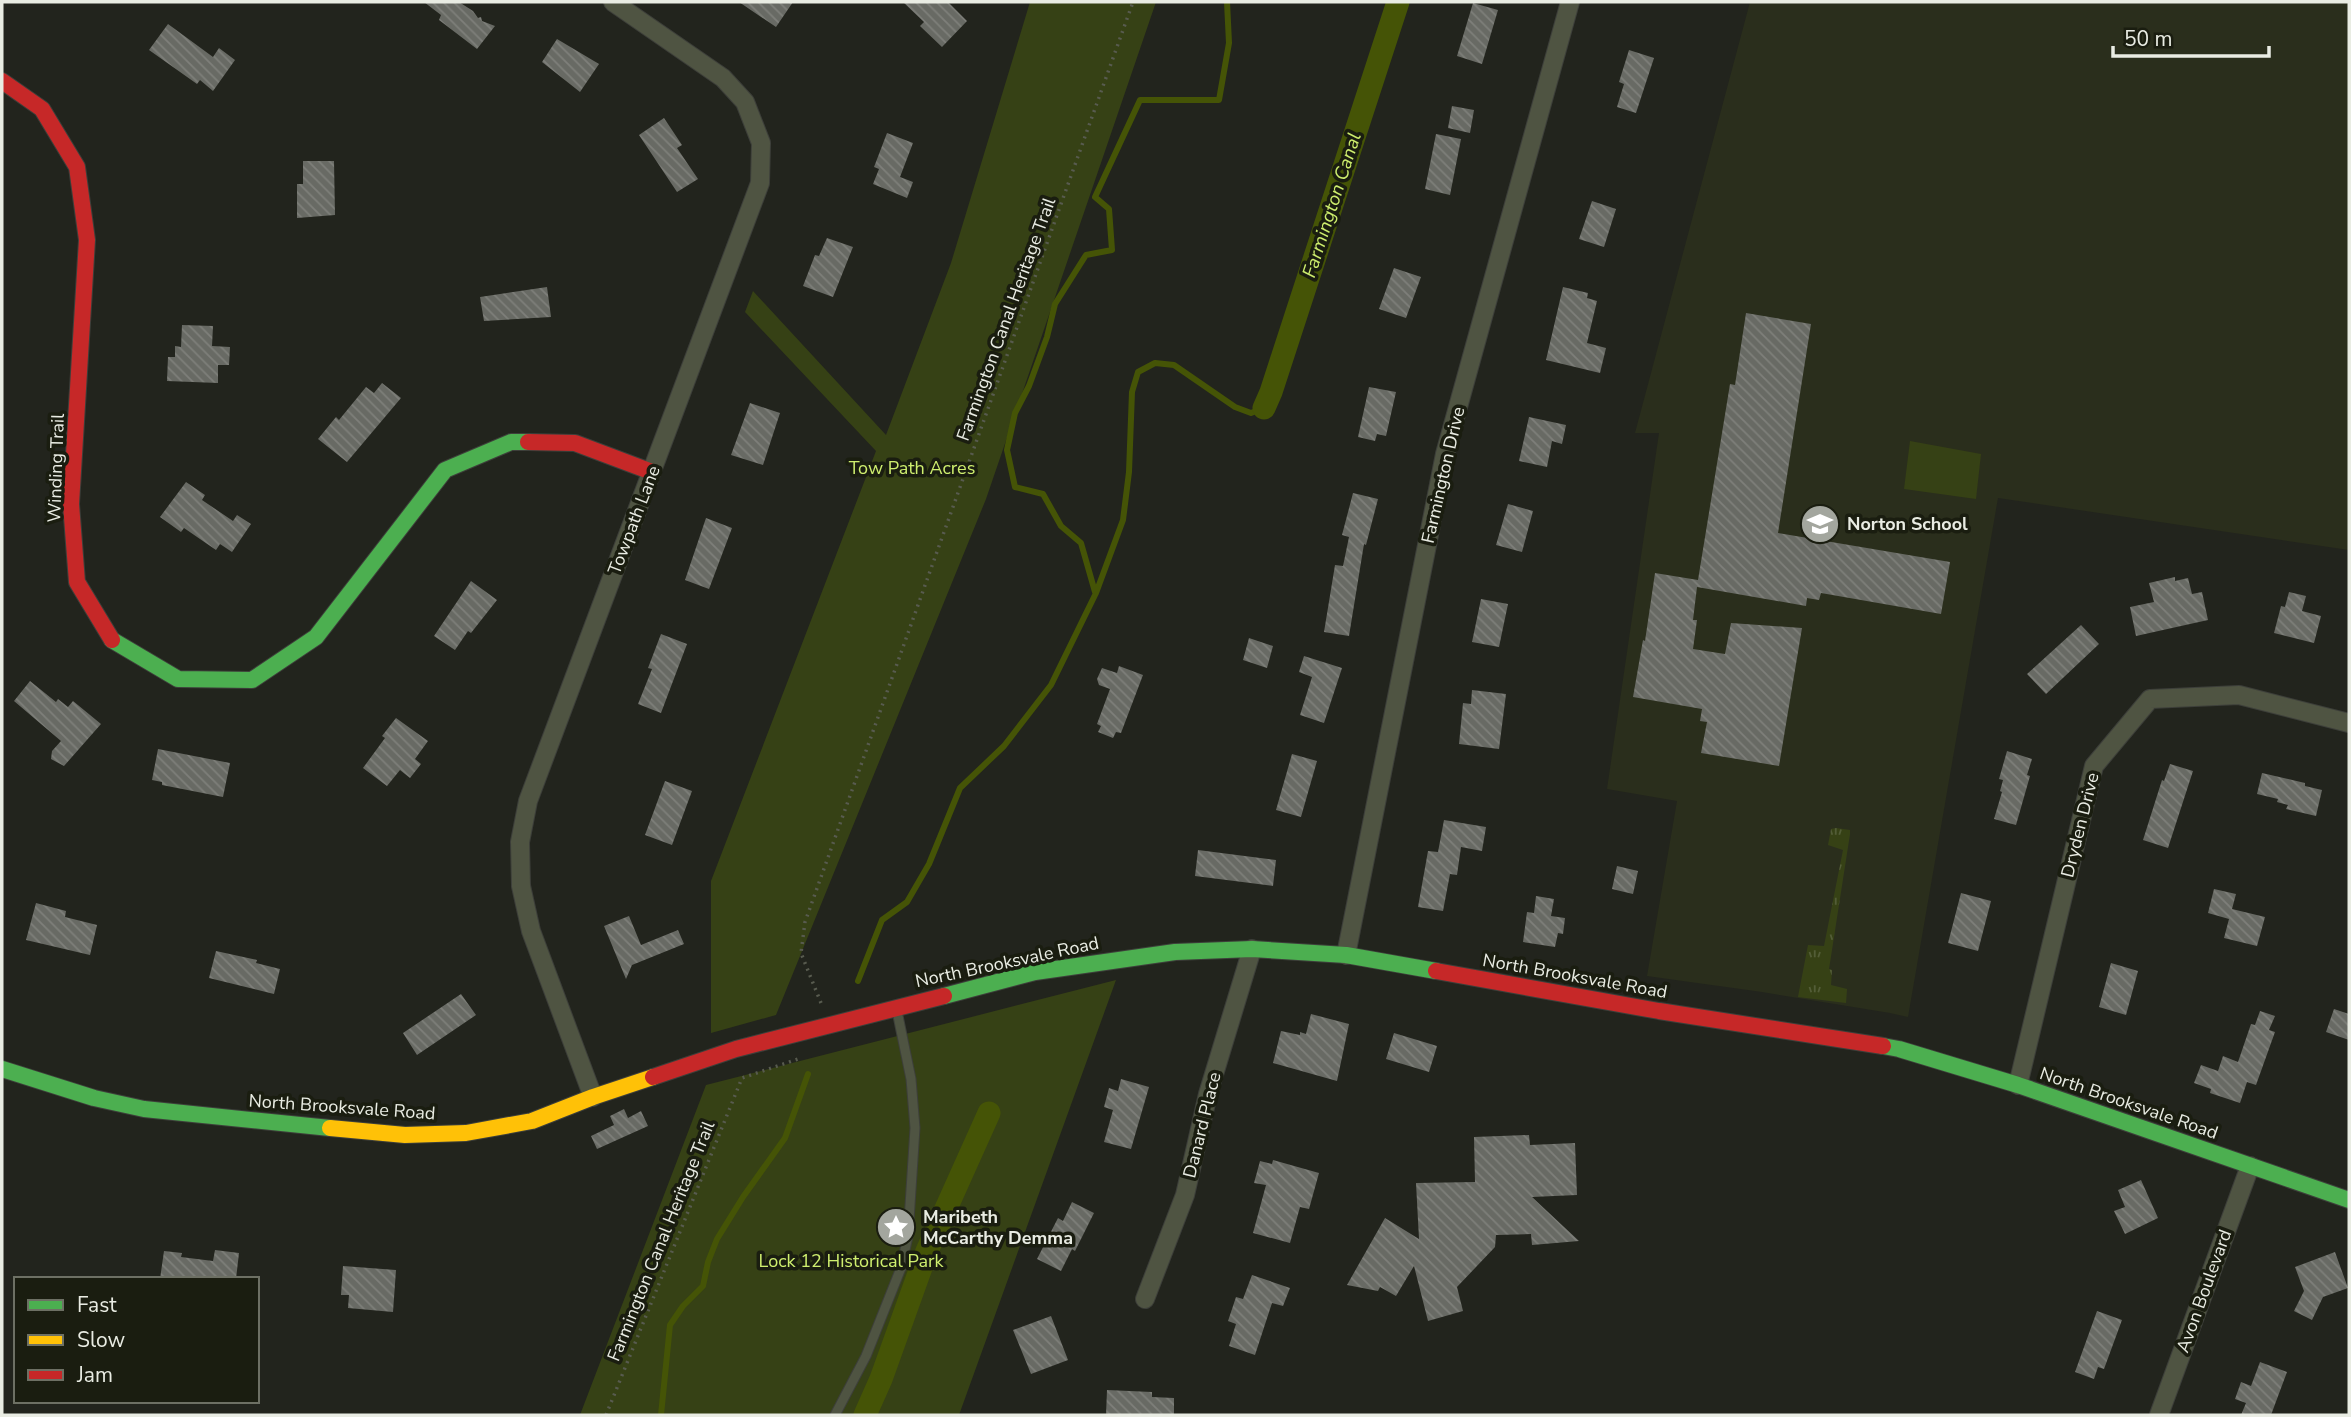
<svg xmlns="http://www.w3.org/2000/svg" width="2351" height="1417" font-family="'Nunito Sans',sans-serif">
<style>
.built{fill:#2a2e1c}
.grass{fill:url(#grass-tufts)}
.green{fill:#364115}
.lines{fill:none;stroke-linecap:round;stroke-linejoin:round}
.stream{stroke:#455406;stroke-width:6}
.canal{stroke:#455406;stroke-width:23}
.building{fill:url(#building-back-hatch)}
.lane-casing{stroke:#3d3f3a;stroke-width:11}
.street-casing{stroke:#3d3f3a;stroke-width:20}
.fast-casing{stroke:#3d3f3a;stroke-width:18}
.slow-casing{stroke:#3d3f3a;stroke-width:18}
.jam-casing{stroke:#3d3f3a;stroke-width:18}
.path{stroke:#585b4f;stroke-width:3.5;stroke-dasharray:2 5;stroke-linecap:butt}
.lane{stroke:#4f5442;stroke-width:9}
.street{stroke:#4f5442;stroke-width:18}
.fast{stroke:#4caf50;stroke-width:16}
.slow{stroke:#ffc107;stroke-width:16}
.jam{stroke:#c62828;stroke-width:16}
.labels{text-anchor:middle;stroke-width:7;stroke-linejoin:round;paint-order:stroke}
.street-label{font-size:18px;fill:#e9ece3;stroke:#1a1d10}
.park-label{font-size:18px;fill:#cfef6f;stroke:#1a1d10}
.poi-label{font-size:18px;font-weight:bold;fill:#e9ece3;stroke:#1a1d10;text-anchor:start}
.water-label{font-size:19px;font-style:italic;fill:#cded6d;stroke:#1a1d10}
</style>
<defs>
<pattern id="grass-tufts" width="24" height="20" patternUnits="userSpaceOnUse" patternTransform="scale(1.75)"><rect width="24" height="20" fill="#364115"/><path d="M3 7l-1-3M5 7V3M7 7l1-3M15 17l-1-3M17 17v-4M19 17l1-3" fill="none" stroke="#535d37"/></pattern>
<pattern id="building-back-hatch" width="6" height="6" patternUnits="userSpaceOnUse" patternTransform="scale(1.75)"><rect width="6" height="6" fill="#686a64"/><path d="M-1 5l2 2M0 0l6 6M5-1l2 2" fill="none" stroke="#7e7f7a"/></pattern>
</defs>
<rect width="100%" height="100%" fill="#22241d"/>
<path class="built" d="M1750,2H2349V550L1998,498L1908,1017L1890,1013L1762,992L1647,976L1677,801L1607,789L1659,433H1635Z"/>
<path class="grass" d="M1836,828L1850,830V834L1829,969L1832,970L1831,985L1847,989L1846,1003L1798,997L1808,945L1824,946L1843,850L1828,845L1831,829Z"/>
<path class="green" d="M1030,2H1156L986,499L776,1015L711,1033V881L876,451L745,312L753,291L886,435L951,263Z
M1910,441L1981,454L1976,499L1904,489Z
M1116,980L959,1415H580L706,1085Z"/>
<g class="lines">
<path class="stream" d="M1095,592L1081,543L1061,526L1043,494L1015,487L1007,450L1015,413L1029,386L1047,337L1055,304L1086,255L1112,250L1109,209L1095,197L1140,100H1219L1229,43L1227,2
M858,981L882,920L907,902L929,864L960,788L1004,746L1051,685L1096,593L1123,520L1129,472L1132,392L1138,372L1155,363L1174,365L1235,407L1251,413L1264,408
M661,1415L670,1325L683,1306L703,1286L708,1262L717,1239L743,1197L785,1138L808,1074"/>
<path class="canal" d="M1264,408L1271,392L1398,2
M865,1415L881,1379L927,1251L989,1113"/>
</g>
<path class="building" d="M424,2H459L473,11L478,18L481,17L482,21L495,26L477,49L439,20L441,15Z
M739,2H793L776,27Z
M903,2H948L967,21L942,47L920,26L924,22Z
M1473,3L1498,10L1482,64L1457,56Z
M168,24L213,57L219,48L235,60L213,91L200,80L197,84L149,50Z
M557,39L599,64L580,92L542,62Z
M1629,50L1654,58L1636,113L1617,107L1624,84L1619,82Z
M1452,106L1474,110L1470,133L1448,128Z
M664,118L682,145L677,148L698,179L677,192L639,135Z
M887,133L913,143L900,177L913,182L907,198L873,184L879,169L874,167Z
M1436,134L1461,139L1450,195L1425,189Z
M303,161H334L335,215L297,218V184H303Z
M1592,201L1616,209L1604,247L1579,239Z
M827,238L853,247L833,297L803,286L815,255L819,256Z
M1394,268L1421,277L1406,318L1379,309Z
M547,287L551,317L484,321L480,297Z
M1563,287L1588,293L1587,298L1597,301L1587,343L1606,348L1600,373L1546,360Z
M1746,313L1811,324L1778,533L1950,562L1941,614L1821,593L1819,600L1807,598L1806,606L1697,587L1693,620H1697L1693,649L1725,654L1731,623L1802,628L1779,766L1701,753L1707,722L1700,721L1702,709L1633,697L1643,640L1645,641L1655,573L1698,580L1730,384L1735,385Z
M182,325L213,326L212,346L230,347L229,365H218V383L167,381L168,357H175V346L181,347Z
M382,383L401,398L347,462L318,439L336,417L339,420L366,387L374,393Z
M1369,387L1396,392L1386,436L1377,434L1375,441L1358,437Z
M750,403L780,413L763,465L731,455Z
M1529,417L1566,425L1562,444L1552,441L1547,467L1519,461Z
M186,482L205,495L202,500L233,521L237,515L251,524L232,552L220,544L216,550L184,528L181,532L160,517Z
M1353,493L1378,499L1366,545L1364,544L1349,636L1324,632L1335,565L1343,566L1349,537L1342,535Z
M1508,504L1533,511L1522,552L1496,545Z
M706,518L732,528L709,589L685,580Z
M2175,577V581L2188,578L2192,594L2202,592L2208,620L2136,636L2130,607L2154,602L2149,583Z
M471,581L497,600L471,633L468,631L455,650L434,636Z
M2289,592L2306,596L2302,611L2321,616L2314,643L2274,633L2281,606L2285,607Z
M1481,599L1508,604L1499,647L1472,642Z
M2081,625L2099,644L2046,694L2027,674Z
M661,634L687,644L661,713L638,704L652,669L648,668Z
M1249,638L1273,646L1267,668L1243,660Z
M1304,656L1342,668L1324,723L1300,715L1312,677L1299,672Z
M1119,666L1143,675L1121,733L1116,732L1113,738L1098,732L1101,726L1097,724L1110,689L1099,685L1097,679L1102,668L1117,673Z
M30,681L56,702L58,699L68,707L73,701L101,724L64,766L51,759L52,751L61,741L14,701Z
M1472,690L1506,694L1499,749L1459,744L1463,703L1471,704Z
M396,718L428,741L415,759L421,764L410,778L400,770L387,786L363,768L385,738L382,736Z
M158,749L230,763L223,797L162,785V782L152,780Z
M2007,751L2032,759L2027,775L2030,776L2016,825L1994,819L2002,792L2000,791L2003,780L1999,779Z
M1292,754L1317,761L1301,817L1276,810Z
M2170,764L2193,771L2168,848L2143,840L2162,780L2164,781Z
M2262,773L2305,783V786L2322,790L2316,816L2286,809L2288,805L2277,802L2278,799L2257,794Z
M665,781L692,791L672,845L645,835Z
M1444,820L1486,827L1482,851L1461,847L1457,875L1450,874L1443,911L1418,907L1428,851L1438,852Z
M1198,850L1276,860L1273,886L1195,876Z
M1617,866L1638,871L1633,894L1612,889Z
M2214,889L2236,894L2232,909L2265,917L2257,946L2224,938L2229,919L2208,913Z
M1961,893L1991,901L1978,951L1948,943Z
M1536,896L1554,899L1551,916L1565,918L1563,934L1558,933L1555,947L1523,942L1527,912L1534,913Z
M36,903L66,911L65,917L97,925L90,955L26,940Z
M629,916L641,945L678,930L684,944L632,965L626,979L604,926Z
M216,951L257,960L256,963L280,969L274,994L209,978Z
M2111,963L2138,971L2126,1015L2099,1007Z
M461,994L476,1015L417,1055L403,1033Z
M2334,1009L2349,1014V1040L2326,1032Z
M2260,1011L2275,1016L2269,1030L2275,1032L2256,1085L2247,1082L2240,1103L2210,1093L2211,1089L2194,1083L2201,1065L2218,1071L2223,1056L2238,1062L2251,1024L2255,1025Z
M1311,1014L1349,1024L1337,1081L1273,1063L1281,1031L1300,1035V1032L1306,1034Z
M1394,1033L1437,1046L1429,1072L1386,1059Z
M1121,1079L1149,1087L1131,1149L1104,1142L1113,1110L1104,1107L1109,1088L1118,1091Z
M624,1109L628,1118L641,1111L648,1126L597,1149L591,1136L614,1125L610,1116Z
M1529,1135L1530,1145L1575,1143L1577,1195L1532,1197L1579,1241L1532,1245L1531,1234L1496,1235L1495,1247L1457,1287L1463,1311L1428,1321L1414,1266L1396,1296L1380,1287L1378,1291L1347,1285L1385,1218L1419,1239L1416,1183L1475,1182L1474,1137Z
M1273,1160L1319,1173L1309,1209L1300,1207L1290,1243L1253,1233L1266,1185L1254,1183L1260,1161L1272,1164Z
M2141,1180L2158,1218L2125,1234L2114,1211L2125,1207L2118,1190Z
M1072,1202L1094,1213L1075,1251L1072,1249L1061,1271L1037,1259L1058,1218L1063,1221Z
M215,1250L239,1253L236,1279H160L164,1251L182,1253L181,1257L213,1261Z
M2335,1252L2348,1288L2323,1297L2312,1320L2294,1311L2304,1291L2295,1267Z
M343,1266L396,1270L393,1312L348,1308L349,1295H341Z
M1252,1275L1290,1288L1283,1306L1272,1303L1255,1355L1229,1346L1236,1324L1228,1321L1236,1297L1243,1299Z
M2097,1311L2122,1320L2104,1369L2098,1367L2094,1379L2075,1372Z
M1051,1316L1068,1360L1031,1374L1013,1330Z
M2260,1362L2287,1372L2271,1415H2241L2246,1403L2235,1399L2241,1382L2251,1386Z
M1107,1390L1152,1392V1397L1174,1398V1415H1106Z"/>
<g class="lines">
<g class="lane-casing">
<path id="lane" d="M835,1415L866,1356L901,1268L908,1236L915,1128L911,1079L897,1011"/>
</g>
<g class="street-casing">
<path id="street" d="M1346,955L1445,454L1570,2
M2018,1085L2094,766L2150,699L2239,695L2349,723
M593,1097L531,931L521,886L520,842L528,801L760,183L761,143L745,102L723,78L613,2
M1145,1299L1185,1195L1208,1094L1252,949
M2159,1415L2250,1166"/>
</g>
<g class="fast-casing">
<path id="fast" d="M112,640L178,679L252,680L316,637L445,470L511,442H528
M944,996L1035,972L1175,952L1252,949L1346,955L1436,971
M1883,1046L1899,1049L2018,1085L2349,1200
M2,1069L94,1098L144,1109L330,1128"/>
</g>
<g class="slow-casing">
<path id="slow" d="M330,1128L405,1135L466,1133L532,1121L593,1097L653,1077"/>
</g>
<g class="jam-casing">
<path id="jam" d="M2,81L42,109L77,167L87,240L71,504L77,582L112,640
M528,442L575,443L652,472
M1436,971L1659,1011L1883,1046
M653,1077L736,1049L944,996"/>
</g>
<path class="path" d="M821,1003L801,953L805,922L1133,2
M606,1415L742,1078L798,1059"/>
<use href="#lane" class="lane"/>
<use href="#street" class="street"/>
<use href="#fast" class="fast"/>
<use href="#slow" class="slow"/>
<use href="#jam" class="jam"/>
</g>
<defs>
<g id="school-disc" transform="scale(2.0125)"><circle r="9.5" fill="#a3a69e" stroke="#1a1d10"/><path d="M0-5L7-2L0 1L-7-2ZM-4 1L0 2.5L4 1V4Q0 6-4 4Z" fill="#fff"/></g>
<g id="sight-disc" transform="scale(2.0125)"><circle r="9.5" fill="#a3a69e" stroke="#1a1d10"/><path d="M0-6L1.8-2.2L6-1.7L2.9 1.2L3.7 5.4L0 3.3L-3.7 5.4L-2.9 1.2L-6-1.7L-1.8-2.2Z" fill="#fff"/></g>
</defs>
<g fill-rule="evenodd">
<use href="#school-disc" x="1820" y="524"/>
<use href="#sight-disc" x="896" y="1227"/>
</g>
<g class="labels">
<g class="street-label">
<text transform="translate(1006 319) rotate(-70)" y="6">Farmington Canal Heritage Trail</text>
<text transform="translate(56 468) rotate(-88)" y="6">Winding Trail</text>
<text transform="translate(1443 475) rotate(-77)" y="6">Farmington Drive</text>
<text transform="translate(634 520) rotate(-69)" y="6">Towpath Lane</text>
<text transform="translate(2080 825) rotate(-76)" y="6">Dryden Drive</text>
<text transform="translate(1007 962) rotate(-12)" y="6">North Brooksvale Road</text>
<text transform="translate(1575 976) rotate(10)" y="6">North Brooksvale Road</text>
<text transform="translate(2129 1103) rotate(19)" y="6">North Brooksvale Road</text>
<text transform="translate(342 1107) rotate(4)" y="6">North Brooksvale Road</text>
<text transform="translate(1202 1125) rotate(-76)" y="6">Danard Place</text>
<text transform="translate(661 1241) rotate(-68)" y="6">Farmington Canal Heritage Trail</text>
<text transform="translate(2204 1291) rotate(-70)" y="6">Avon Boulevard</text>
</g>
<g class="park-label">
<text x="912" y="474">Tow Path Acres</text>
<text x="851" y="1267">Lock 12 Historical Park</text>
</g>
<g class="poi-label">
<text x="1847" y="530">Norton School</text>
<text x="923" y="1223">Maribeth<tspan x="923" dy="21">McCarthy Demma</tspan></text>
</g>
<g class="water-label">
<text transform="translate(1331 205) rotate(-72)" y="7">Farmington Canal</text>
</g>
</g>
<rect width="2351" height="1417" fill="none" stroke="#e9ece3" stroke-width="7"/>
<rect x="14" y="1277" width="245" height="126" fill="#1a1d10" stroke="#6d7064" stroke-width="2"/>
<rect x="28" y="1300" width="35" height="10" fill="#4caf50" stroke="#6d7064" stroke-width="2"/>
<text x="77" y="1312" font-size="21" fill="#e9ece3">Fast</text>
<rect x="28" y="1335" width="35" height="10" fill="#ffc107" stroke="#6d7064" stroke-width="2"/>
<text x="77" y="1347" font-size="21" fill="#e9ece3">Slow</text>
<rect x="28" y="1370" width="35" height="10" fill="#c62828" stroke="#6d7064" stroke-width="2"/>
<text x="77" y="1382" font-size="21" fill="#e9ece3">Jam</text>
<path d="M2113 46v10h156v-10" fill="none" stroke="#e9ece3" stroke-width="3.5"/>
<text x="2124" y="46" font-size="21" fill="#e9ece3" stroke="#1a1d10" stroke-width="5" paint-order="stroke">50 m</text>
</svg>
